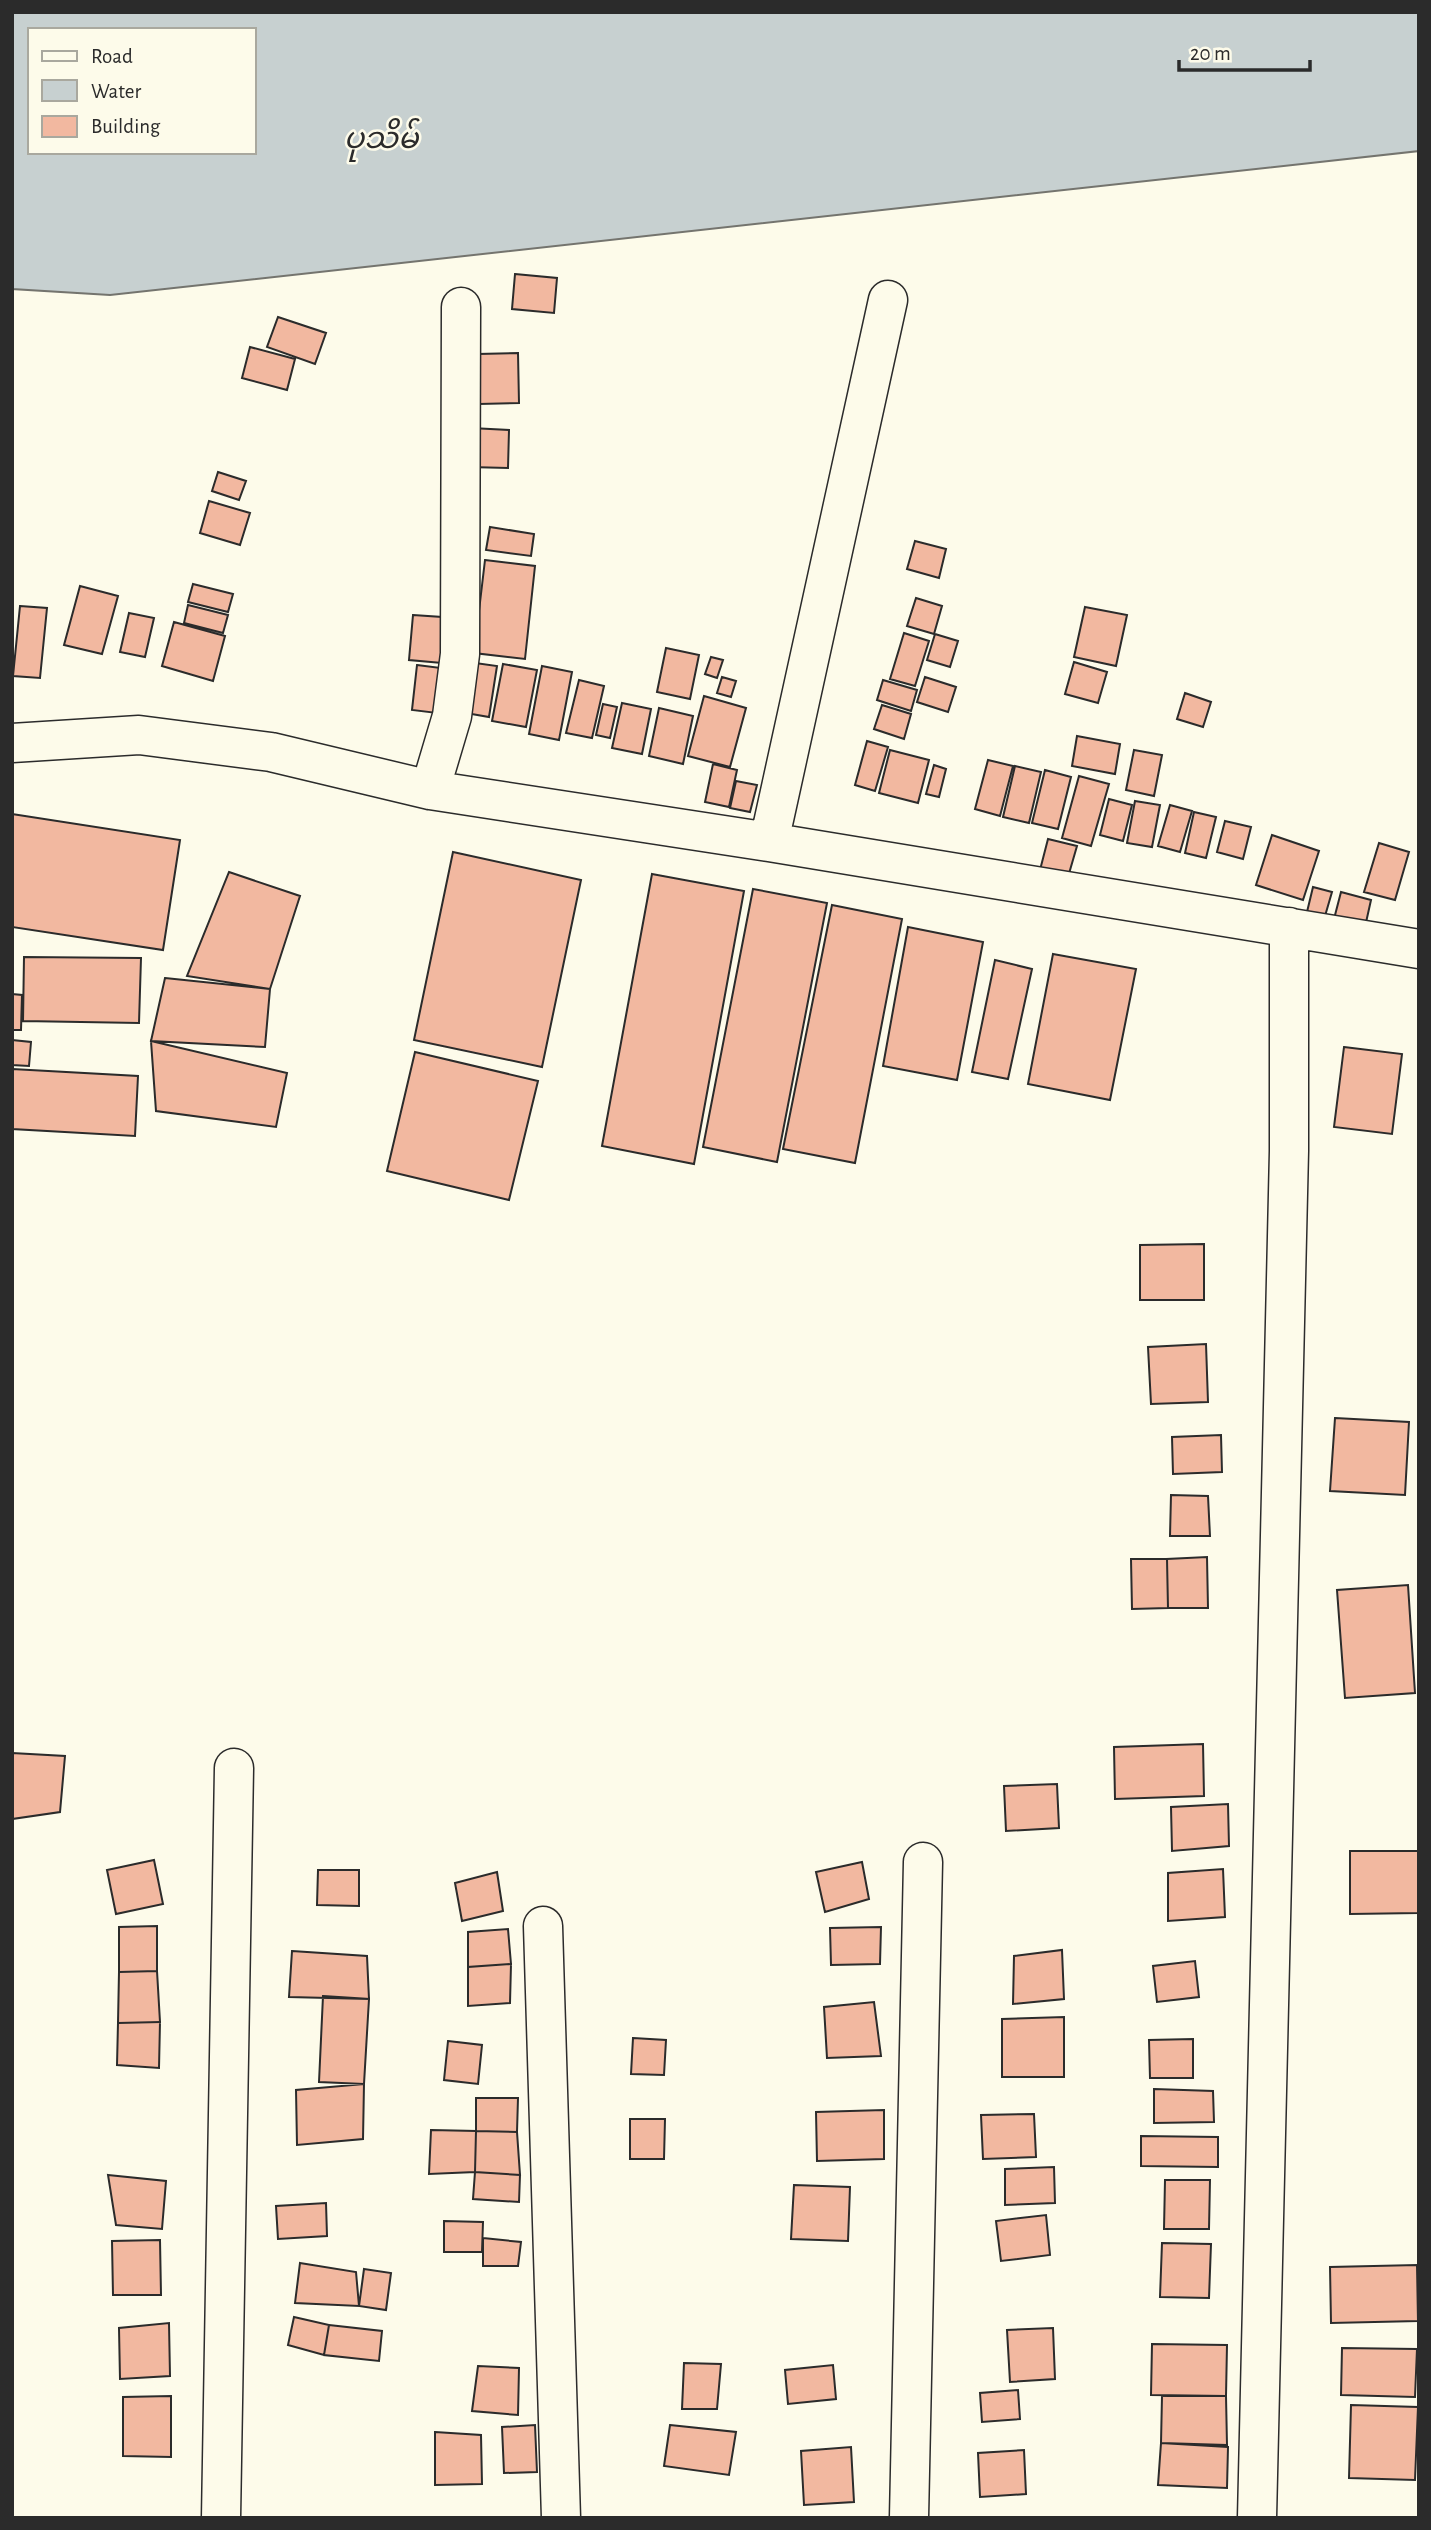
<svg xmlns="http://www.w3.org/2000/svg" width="1431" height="2530" font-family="'Alegreya Sans','Noto Sans Myanmar',sans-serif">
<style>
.water{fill:#c7d0d0;stroke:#74746e;stroke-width:2;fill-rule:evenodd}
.building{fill:#f2b8a0;stroke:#2b2b2b;stroke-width:2}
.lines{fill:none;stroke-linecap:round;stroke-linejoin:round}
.minor-casing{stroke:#2b2b2b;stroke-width:41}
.minor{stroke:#fdfbea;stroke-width:38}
.labels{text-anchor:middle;stroke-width:5;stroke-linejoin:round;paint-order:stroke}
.water-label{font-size:30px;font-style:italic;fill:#2b2b2b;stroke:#fdfbea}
</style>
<rect width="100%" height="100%" fill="#fdfbea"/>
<path class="water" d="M12,12H1419V151L110,295L12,289ZM30,30H254V152H30Z"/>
<path class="building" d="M515,274L557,278L554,313L512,309Z
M278,317L326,333L315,364L267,347Z
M250,347L295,359L287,390L242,378Z
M518,353L519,403L479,404L478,354Z
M471,428L509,430L508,468L469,467Z
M218,472L246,481L239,500L212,491Z
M209,501L250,513L240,545L200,533Z
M490,527L534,534L531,556L486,550Z
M915,541L946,549L939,578L907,569Z
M485,560L535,566L525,659L474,653Z
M193,584L233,594L228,612L188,602Z
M80,586L118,596L102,654L64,645Z
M916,598L942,606L934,634L907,626Z
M188,605L228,615L223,633L184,623Z
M20,606L47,608L40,678L13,676Z
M1085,607L1127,615L1116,666L1074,657Z
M129,613L154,618L145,657L120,652Z
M413,615L457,618L453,664L409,660Z
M174,622L225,636L213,681L162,666Z
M904,633L929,641L915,686L890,679Z
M935,634L958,641L950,667L927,660Z
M666,648L699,655L690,699L657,692Z
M711,657L723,660L717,678L705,674Z
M468,662L497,666L489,717L460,712Z
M1074,662L1107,672L1098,703L1065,694Z
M503,664L537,670L526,727L492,721Z
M417,665L449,669L445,714L412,710Z
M542,666L572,672L559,740L529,734Z
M722,677L736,681L731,697L717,693Z
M925,677L956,687L948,712L917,702Z
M579,680L604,686L592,738L566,733Z
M883,680L917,690L911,711L877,700Z
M1185,693L1211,702L1203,727L1177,719Z
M704,696L746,708L730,767L688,756Z
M622,703L651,709L642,754L612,748Z
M603,704L617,707L610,738L596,735Z
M882,705L911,714L904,739L874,729Z
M659,708L693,716L683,764L649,756Z
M1077,736L1120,744L1115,774L1072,766Z
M867,741L888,747L875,791L855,785Z
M890,750L929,760L918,803L879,793Z
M1134,750L1162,755L1154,796L1126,790Z
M988,760L1013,766L1000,816L975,809Z
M713,764L737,770L729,807L705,802Z
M934,765L946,769L939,797L926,794Z
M1015,766L1041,772L1029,823L1003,817Z
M1045,770L1071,777L1058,829L1032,823Z
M1079,776L1109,784L1091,846L1062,838Z
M736,781L757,785L750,812L730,808Z
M1109,799L1132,805L1123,841L1100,835Z
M1135,801L1160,805L1152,847L1127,843Z
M1170,805L1192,811L1180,852L1158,846Z
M1194,812L1216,817L1206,858L1185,853Z
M12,814L180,840L163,950L12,927Z
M1225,821L1251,827L1243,859L1217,852Z
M1272,835L1319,851L1303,900L1256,885Z
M1048,839L1077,846L1068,877L1040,870Z
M1379,843L1409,852L1395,900L1364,892Z
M453,852L581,880L542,1067L414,1040Z
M229,872L300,896L270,989L187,976Z
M652,874L744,891L694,1164L602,1146Z
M1313,887L1332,892L1325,916L1307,912Z
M753,889L827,903L777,1162L703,1147Z
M1341,892L1371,900L1365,927L1334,919Z
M832,905L902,919L855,1163L783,1149Z
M908,927L983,942L957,1080L883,1066Z
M1053,954L1136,969L1110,1100L1028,1084Z
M24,957L141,958L139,1023L23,1021Z
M995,960L1032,969L1008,1079L972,1072Z
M165,978L270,989L265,1047L151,1041Z
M12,994L22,995L21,1030H12Z
M12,1040L31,1042L29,1066L12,1065Z
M151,1041L287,1073L276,1127L156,1111Z
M1344,1047L1402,1054L1392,1134L1334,1127Z
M415,1052L538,1081L509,1200L387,1171Z
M12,1069L138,1076L135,1136L12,1129Z
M1204,1244V1300H1140V1245Z
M1206,1344L1208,1402L1151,1404L1148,1347Z
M1335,1418L1409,1422L1405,1495L1330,1491Z
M1221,1435L1222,1472L1173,1474L1172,1437Z
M1171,1495L1208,1496L1210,1536H1170Z
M1207,1557L1208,1608H1168L1167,1559Z
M1131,1559H1167L1168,1608L1132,1609Z
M1408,1585L1415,1693L1345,1698L1337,1590Z
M1203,1744L1204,1796L1115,1799L1114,1747Z
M12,1753L65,1756L60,1812L12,1819Z
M1057,1784L1059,1828L1006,1831L1004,1786Z
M1228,1804L1229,1846L1172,1851L1171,1807Z
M1350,1851H1419V1913L1350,1914Z
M154,1860L163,1904L116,1914L107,1870Z
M862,1862L869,1899L825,1912L816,1872Z
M1223,1869L1225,1917L1168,1921V1873Z
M318,1870H359V1906L317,1905Z
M497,1872L503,1911L462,1921L455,1883Z
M157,1926V1971L119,1972V1927Z
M881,1927L880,1964L831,1965L830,1928Z
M508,1929L511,1964L468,1967V1932Z
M1062,1950L1064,1999L1013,2004L1014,1956Z
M292,1951L367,1956L369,1999L289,1997Z
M1195,1961L1199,1997L1157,2002L1153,1966Z
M511,1964L510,2003L468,2006V1967Z
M157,1971L160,2022L118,2023L119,1972Z
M323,1996L369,1999L364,2084L319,2082Z
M874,2002L881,2056L827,2058L824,2007Z
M1064,2017V2077H1002V2019Z
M160,2022L159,2068L117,2065L118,2023Z
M633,2038L666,2040L664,2075L631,2074Z
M1193,2039V2078H1150L1149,2040Z
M448,2041L482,2045L478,2084L444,2080Z
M364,2084L363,2139L297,2145L296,2090Z
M1154,2089L1213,2091L1214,2122L1154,2123Z
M476,2098H518L517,2132L476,2131Z
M884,2110V2159L817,2161L816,2112Z
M1034,2114L1036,2157L983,2159L981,2115Z
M630,2119H665L664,2159H630Z
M431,2130L476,2131L475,2172L429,2174Z
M476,2131L517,2132L520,2175L475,2172Z
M1141,2136L1218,2137V2167L1141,2166Z
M1054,2167L1055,2203L1005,2205V2169Z
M475,2172L520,2175L519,2202L473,2199Z
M108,2175L166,2181L162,2229L116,2225Z
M1165,2180H1210L1209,2229H1164Z
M794,2185L850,2187L848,2241L791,2239Z
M326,2203L327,2236L278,2239L276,2206Z
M1046,2215L1050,2255L1001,2261L996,2221Z
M444,2221L483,2222L482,2252H444Z
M483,2238L521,2242L518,2266H483Z
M160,2240L161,2295H113L112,2241Z
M1162,2243L1211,2244L1209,2298L1160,2297Z
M300,2263L356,2272L359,2306L295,2303Z
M1417,2265L1418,2321L1331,2323L1330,2267Z
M364,2269L391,2273L386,2310L359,2306Z
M294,2317L329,2325L324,2355L288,2345Z
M169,2323L170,2376L120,2379L119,2328Z
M329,2325L382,2331L379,2361L324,2355Z
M1053,2328L1055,2379L1010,2382L1007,2330Z
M1152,2344L1227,2345L1226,2396L1151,2395Z
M1342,2348L1417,2349L1415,2397L1341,2395Z
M684,2363L721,2364L717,2409H682Z
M833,2365L836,2399L788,2404L785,2370Z
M478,2366L519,2368L518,2415L472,2411Z
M1018,2390L1020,2419L982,2422L980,2393Z
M171,2396V2457L123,2456V2397Z
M1162,2396H1226L1227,2445L1161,2443Z
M1351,2405L1418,2407L1415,2480L1349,2478Z
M535,2425L537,2472L504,2473L502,2427Z
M670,2425L736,2432L729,2475L664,2466Z
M435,2432L481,2435L482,2484L435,2485Z
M1161,2443L1228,2447L1227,2488L1158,2485Z
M851,2447L854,2502L804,2505L801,2451Z
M1024,2450L1026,2494L980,2497L978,2453Z"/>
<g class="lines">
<g class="minor-casing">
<path id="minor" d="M12,743L139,735L271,752L430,790L769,842L1419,949
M430,790L452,716L460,654L461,307
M769,842L888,300
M543,1926L561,2518
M221,2518L234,1768
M909,2518L923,1862
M1257,2518L1289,1151V927"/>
</g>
<use href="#minor" class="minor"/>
</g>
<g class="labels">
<g class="water-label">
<text x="381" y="148">ပုသိမ်</text>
</g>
</g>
<rect width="1431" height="2530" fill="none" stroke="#2b2b2b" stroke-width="28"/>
<rect x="28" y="28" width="228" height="126" fill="#fdfbea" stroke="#a9a89e" stroke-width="2"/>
<rect x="42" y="51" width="35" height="10" fill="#fdfbea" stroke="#a9a89e" stroke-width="2"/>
<text x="91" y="63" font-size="21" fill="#2b2b2b">Road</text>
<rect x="42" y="80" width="35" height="21" fill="#c7d0d0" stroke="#a9a89e" stroke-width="2"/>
<text x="91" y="98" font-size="21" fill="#2b2b2b">Water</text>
<rect x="42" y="116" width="35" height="21" fill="#f2b8a0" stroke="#a9a89e" stroke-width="2"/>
<text x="91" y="133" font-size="21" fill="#2b2b2b">Building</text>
<path d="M1179 60v10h131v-10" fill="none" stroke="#2b2b2b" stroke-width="3.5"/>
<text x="1190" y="60" font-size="21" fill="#2b2b2b" stroke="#fdfbea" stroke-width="5" paint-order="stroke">20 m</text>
</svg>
